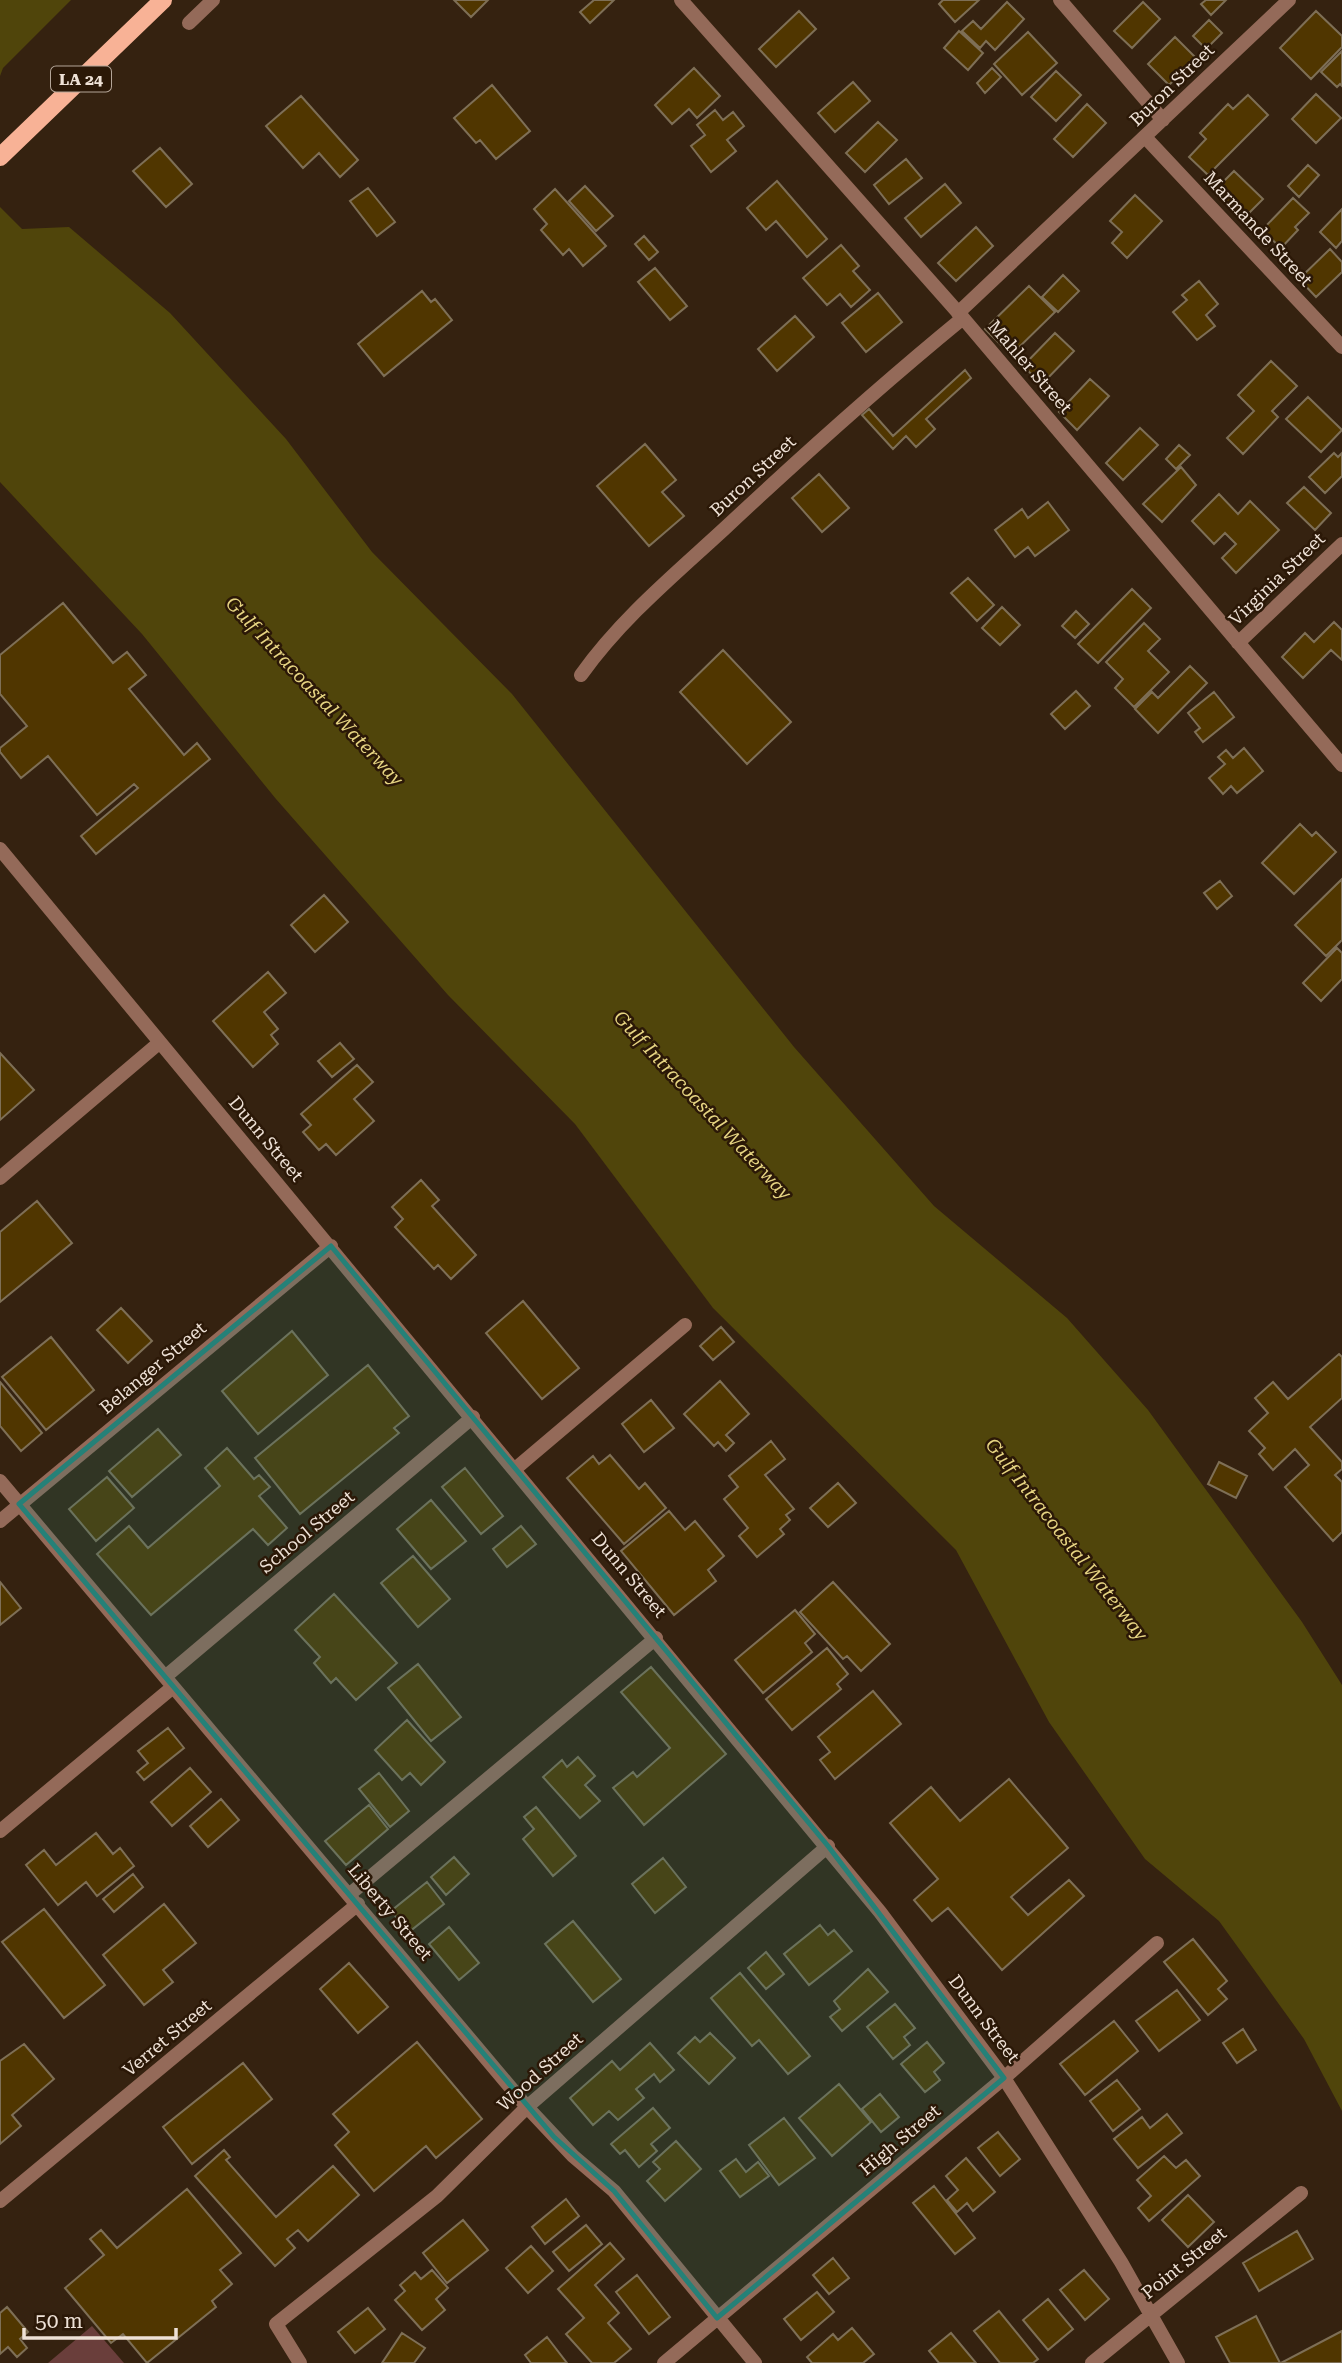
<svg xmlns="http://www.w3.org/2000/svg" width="1342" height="2363" font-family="'Roboto Serif',serif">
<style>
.green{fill:#6a3e3b}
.water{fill:#50450b}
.building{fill:#503600;stroke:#7e6f56;stroke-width:2}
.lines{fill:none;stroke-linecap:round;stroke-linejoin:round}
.street{stroke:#946a59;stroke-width:14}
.primary{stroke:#f8b296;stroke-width:18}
.marked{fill:#258178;fill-opacity:0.2;stroke:#258178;stroke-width:5;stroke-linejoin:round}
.labels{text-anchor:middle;stroke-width:5;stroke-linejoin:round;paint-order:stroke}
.shield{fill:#2b1807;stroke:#b4a598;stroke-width:2}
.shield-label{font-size:16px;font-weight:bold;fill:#eee1d6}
.street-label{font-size:18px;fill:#eee1d6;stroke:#2b1807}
.water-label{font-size:19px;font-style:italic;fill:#e6d482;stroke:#2b1807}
</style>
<rect width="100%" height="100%" fill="#352210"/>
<path class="green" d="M92,2326L124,2363H48Z"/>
<path class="water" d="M0,0H71L3,68L0,76Z
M0,207L22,229L69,227L170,313L286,439L372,552L512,694L794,1047L934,1206L1067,1318L1148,1410L1302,1622L1342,1685V2111L1304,2039L1219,1921L1145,1859L1049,1722L956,1550L713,1308L575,1124L448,995L276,799L142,634L0,482Z"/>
<path class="building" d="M454,0H488L471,17Z
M594,0H614L590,23L580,12Z
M943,0H979L955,22L939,4Z
M1206,0H1226L1211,15L1201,4Z
M1007,2L1024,19L995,50L986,41L980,48L962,31L973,21L981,29Z
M1143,2L1160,19L1132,48L1114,31Z
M799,11L816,29L776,67L759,49Z
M1316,11L1342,36V47L1311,79L1280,48Z
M1209,20L1222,33L1206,49L1193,36Z
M959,31L983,53L968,70L944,48Z
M1028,32L1057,63L1022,95L994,64Z
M1175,37L1196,58L1169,85L1148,64Z
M1342,51V86L1340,84L1337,87L1321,72Z
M694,68L720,96L697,118L689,109L672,124L655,105Z
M992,68L1001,77L985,93L977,83Z
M1056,71L1081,95L1056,121L1031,97Z
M853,82L870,101L835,132L818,113Z
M492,85L530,131L496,159L480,140L476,143L454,118Z
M1316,94L1341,118L1316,143L1292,119Z
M1248,95L1268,115L1208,175L1189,157L1206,139L1200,133L1228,104L1233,109Z
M301,96L358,160L340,177L319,153L303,168L266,126Z
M1087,104L1106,123L1073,157L1054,139Z
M715,110L723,120L733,112L744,126L727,140L736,151L711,172L691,146L705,135L697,125Z
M878,122L897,140L865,172L846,153Z
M160,148L192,184L166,207L133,171Z
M906,159L922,178L889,204L874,185Z
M1308,165L1319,175L1299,197L1288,186Z
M1234,171L1263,199L1244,218L1215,190Z
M777,181L827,239L807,257L776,221L766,230L747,208Z
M945,184L961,203L921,237L905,218Z
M585,186L613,216L596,231L569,201Z
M368,188L395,222L377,236L350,201Z
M555,189L606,246L583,266L569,249L563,255L541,230L547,224L534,209Z
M1135,195L1162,221L1127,258L1112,243L1122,232L1110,221Z
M1293,198L1309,213L1295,227L1298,230L1281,248L1262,230Z
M1342,209V241L1336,248L1320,232Z
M976,227L993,246L956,281L938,263Z
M644,236L658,252L649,260L635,244Z
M841,245L859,266L853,271L870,290L851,307L840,294L827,305L803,278Z
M1330,249L1342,262V272L1316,297L1299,279Z
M655,268L687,306L670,320L638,282Z
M1063,275L1079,291L1058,312L1042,297Z
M1199,281L1218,304L1206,315L1215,326L1197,340L1173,312L1187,300L1182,295Z
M1029,286L1055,312L1011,355L985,329Z
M422,291L431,302L435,299L452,320L384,376L358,344Z
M878,293L902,322L866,352L842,323Z
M795,316L814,337L777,371L758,349Z
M1055,333L1074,351L1042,384L1023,366Z
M1271,361L1297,386L1272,411L1278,417L1243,454L1227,438L1254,411L1238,395Z
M965,370L971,378L926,419L935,429L916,447L906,436L893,449L862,415L869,409L893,436Z
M1090,379L1109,396L1077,430L1059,412Z
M1308,397L1342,430L1321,452L1286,419Z
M1140,428L1158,445L1123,480L1106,463Z
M645,444L676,480L662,492L684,516L649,546L597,486Z
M1179,445L1190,455L1176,469L1166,459Z
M1334,453L1338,457L1342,453V476L1325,493L1309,477Z
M1181,467L1196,485L1162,522L1143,504Z
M819,474L849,508L822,532L792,498Z
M1304,487L1331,513L1315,530L1287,503Z
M1219,494L1238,514L1250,501L1279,530L1236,573L1222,558L1236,544L1225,533L1214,544L1192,521Z
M1048,502L1069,530L1035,556L1028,547L1015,557L995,530L1022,509L1028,518Z
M968,578L994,605L977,621L951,593Z
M1132,589L1151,608L1098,663L1078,644Z
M63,603L113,663L127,652L146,675L129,689L184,755L197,743L210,759L96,854L81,836L138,788L134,784L97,815L48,756L21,778L0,752V748L27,726L0,694V655Z
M1002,607L1020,625L1000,645L982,628Z
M1076,611L1089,624L1075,638L1062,626Z
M1334,622L1342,630V660L1331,650L1303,678L1282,657L1305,633L1314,642Z
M1144,623L1160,639L1148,651L1169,672L1134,707L1115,688L1123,679L1106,662Z
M723,650L791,722L747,764L680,692Z
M1190,666L1207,683L1158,733L1135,709L1152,692L1158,698Z
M1076,691L1090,706L1065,729L1051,714Z
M1214,692L1234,717L1203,742L1195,732L1200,728L1188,713Z
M1244,748L1263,771L1237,793L1231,786L1223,794L1209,778L1225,764L1218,757L1226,750L1233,758Z
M1300,824L1312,836L1316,832L1336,852L1294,894L1262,863Z
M1342,879V940L1326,956L1295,925Z
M1220,881L1232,896L1217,909L1204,893Z
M324,895L348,922L315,952L291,925Z
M1337,948L1342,953V979L1321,1001L1303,983Z
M268,972L286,993L264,1012L278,1029L271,1035L278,1044L253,1067L213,1021Z
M340,1043L354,1059L332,1077L318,1061Z
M0,1053L34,1090L0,1120Z
M357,1065L373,1082L354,1099L374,1121L336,1155L326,1144L319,1150L303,1132L311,1125L301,1114Z
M421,1180L439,1200L432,1206L476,1255L451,1279L438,1265L434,1269L395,1227L403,1219L392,1207Z
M37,1201L72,1243L0,1302V1232Z
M523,1301L579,1368L542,1399L486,1333Z
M121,1308L152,1341L128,1363L97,1330Z
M721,1327L734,1342L713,1360L700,1346Z
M292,1331L328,1375L258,1434L222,1391Z
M51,1337L94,1390L46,1430L2,1377Z
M1339,1354L1342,1357V1398L1310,1427L1342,1462V1469L1335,1475L1342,1482V1532L1333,1541L1285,1487L1309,1465L1295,1449L1273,1470L1259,1454L1265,1448L1249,1431L1268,1413L1255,1398L1273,1382L1288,1399Z
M368,1365L409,1416L394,1428L399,1433L300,1514L255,1458Z
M720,1381L749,1414L726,1435L734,1443L726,1451L718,1442L714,1446L684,1414Z
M0,1382L42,1433L21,1451L0,1426Z
M651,1400L674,1428L644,1452L622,1424Z
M158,1429L181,1455L132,1497L109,1471Z
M771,1441L785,1459L765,1475L794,1509L786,1515L790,1520L780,1529L784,1534L757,1557L739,1536L748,1528L724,1499L738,1487L729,1476Z
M227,1448L254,1479L259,1475L270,1487L259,1496L287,1528L268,1545L253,1529L151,1615L97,1554L129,1526L148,1548L220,1486L205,1468Z
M610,1455L639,1489L645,1483L666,1508L624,1544L567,1478L593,1456L599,1464Z
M1219,1462L1247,1476L1236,1498L1208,1484Z
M465,1468L503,1516L481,1534L442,1487Z
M107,1477L134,1508L96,1541L69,1509Z
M838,1483L856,1503L828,1527L810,1508Z
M431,1500L466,1541L431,1569L397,1529Z
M669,1511L685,1530L695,1521L724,1556L708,1570L716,1581L674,1615L621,1551Z
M521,1526L536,1544L507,1567L493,1549Z
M413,1556L450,1599L418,1627L381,1583Z
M0,1582L21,1608L0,1625Z
M833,1582L890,1644L861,1671L847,1656L843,1659L800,1612Z
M334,1594L397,1663L356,1700L336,1678L331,1683L314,1663L320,1657L295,1630Z
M795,1610L815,1634L805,1643L812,1652L763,1693L735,1660Z
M827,1648L848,1674L837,1684L841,1689L792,1730L766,1699Z
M418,1664L461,1717L431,1741L388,1688Z
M651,1667L726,1754L644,1825L613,1788L633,1772L637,1777L670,1748L621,1692Z
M873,1691L901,1724L835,1779L820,1760L830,1752L818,1737Z
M407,1720L445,1762L421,1785L410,1773L402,1780L375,1750Z
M168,1728L184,1748L144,1780L137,1772L148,1763L138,1751Z
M578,1757L595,1776L585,1785L600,1801L580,1818L543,1777L562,1760L567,1767Z
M190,1768L211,1792L172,1826L151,1802Z
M379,1773L409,1811L390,1827L359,1789Z
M1009,1779L1068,1848L1011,1897L1028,1915L1069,1880L1084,1896L1002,1970L948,1908L932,1921L914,1900L938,1879L890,1823L931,1787L960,1821Z
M221,1799L239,1820L208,1847L190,1826Z
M369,1805L388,1829L346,1865L325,1841Z
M536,1807L576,1856L553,1876L523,1839L534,1829L524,1817Z
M96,1833L113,1854L120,1848L134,1866L97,1896L86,1882L58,1905L26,1865L44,1850L56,1865Z
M454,1857L469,1874L446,1895L431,1877Z
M663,1858L686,1887L655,1913L632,1884Z
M133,1874L143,1887L114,1912L103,1899Z
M427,1882L444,1904L409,1932L391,1911Z
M164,1904L196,1943L163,1970L173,1982L144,2005L103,1955Z
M44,1909L105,1985L64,2018L2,1942Z
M573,1921L621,1979L593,2002L545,1944Z
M820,1925L828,1935L834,1930L852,1951L809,1985L784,1954Z
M449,1927L479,1963L459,1980L429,1944Z
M1193,1939L1227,1981L1218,1989L1227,1999L1208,2015L1164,1962Z
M766,1952L784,1974L766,1989L748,1968Z
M349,1963L388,2007L358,2033L320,1989Z
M868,1969L888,1992L842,2031L830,2017L840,2009L834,2001Z
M740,1973L810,2056L788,2074L759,2040L752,2046L711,1998Z
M1177,1990L1200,2020L1159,2051L1136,2021Z
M895,2004L915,2028L904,2037L910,2045L893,2059L867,2027Z
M1114,2021L1138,2051L1085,2095L1060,2064Z
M1243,2029L1256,2050L1237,2063L1223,2043Z
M710,2033L735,2058L709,2084L678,2053L695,2037L700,2042Z
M417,2042L482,2119L436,2158L426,2146L374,2191L335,2145L349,2132L333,2114Z
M927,2042L944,2063L934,2072L940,2080L925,2092L901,2064Z
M650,2043L674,2070L660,2082L654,2074L636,2089L644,2098L618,2120L609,2111L593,2125L570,2098L612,2061L620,2070Z
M24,2044L54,2079L12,2115L21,2126L0,2144V2061Z
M243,2063L272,2099L192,2164L163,2127Z
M1117,2080L1140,2109L1113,2131L1090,2101Z
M839,2084L871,2122L832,2156L799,2118Z
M880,2094L899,2117L881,2132L862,2109Z
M653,2108L670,2128L651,2144L657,2151L639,2167L625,2150L620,2154L611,2144Z
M1167,2114L1182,2133L1138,2168L1114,2139L1142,2117L1150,2128Z
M784,2118L815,2158L779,2185L749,2145Z
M998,2132L1020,2159L1000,2176L978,2148Z
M676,2141L701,2169L665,2201L647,2181L660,2169L653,2162Z
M224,2150L230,2157L226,2160L276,2217L333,2166L359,2195L308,2241L298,2230L287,2239L295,2248L275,2266L195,2176Z
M1164,2156L1176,2168L1186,2160L1200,2176L1149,2221L1138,2208L1151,2196L1137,2180Z
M966,2158L995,2192L973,2211L967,2203L957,2212L947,2200L958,2190L946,2176Z
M736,2159L746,2172L758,2162L769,2176L740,2197L720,2171Z
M934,2186L975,2238L955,2254L913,2203Z
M187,2189L241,2253L220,2270L232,2284L212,2301L216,2307L147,2363L123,2334L111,2343L65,2288L104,2255L90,2239L101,2230L117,2248Z
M1188,2195L1214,2222L1188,2247L1162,2220Z
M566,2199L579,2216L545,2244L532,2227Z
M463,2220L488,2250L447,2283L423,2253Z
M586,2225L602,2244L569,2271L553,2252Z
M1297,2231L1313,2259L1259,2291L1243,2263Z
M610,2243L624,2259L595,2285L619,2313L608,2323L631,2349L614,2363H592L566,2334L584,2318L558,2289Z
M531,2246L553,2271L528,2293L506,2268Z
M833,2258L849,2278L829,2294L813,2275Z
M432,2270L448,2288L436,2299L445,2310L422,2330L395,2300L405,2291L400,2285L415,2272L421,2279Z
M1084,2270L1109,2299L1085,2320L1060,2290Z
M637,2275L670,2317L649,2334L616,2292Z
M817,2292L834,2312L801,2340L784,2319Z
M1048,2299L1073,2329L1048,2350L1023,2320Z
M7,2307L28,2332L20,2339L27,2348L17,2357L8,2347L0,2354V2313Z
M368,2308L385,2329L355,2353L338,2332Z
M999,2311L1038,2359L1033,2363H1000L974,2331Z
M1256,2316L1280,2363H1230L1216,2337Z
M852,2328L874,2354L863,2363H812L807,2357L833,2334L838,2340Z
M1342,2331V2363H1281Z
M402,2333L425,2348L414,2363H382Z
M951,2333L976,2363H939L929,2351Z
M547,2337L567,2363H531L525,2355Z"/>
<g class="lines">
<path class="street" d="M681,0L963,318L1342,765
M1060,0L1163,120
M189,23L213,0
M1145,137L1342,347
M958,313L1289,0
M1238,643L1342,544
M581,675C621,619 673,576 723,530C801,457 880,386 963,318
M0,849L880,1912L1004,2078L1121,2262L1178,2363
M0,1178L159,1043
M515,1469L685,1325
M0,1481L527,2107L573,2156L614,2191L755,2363
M0,1521L331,1246
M165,1677L473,1417
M0,1831L173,1687
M350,1894L656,1638
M0,2201L358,1904
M300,2363L276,2324L437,2196L527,2107L828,1846
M664,2363L1004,2078L1157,1943
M1092,2363L1301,2193"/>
<path class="primary" d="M0,157L163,0"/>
</g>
<path class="marked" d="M331,1246L828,1846L1004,2078L717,2318L614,2191L554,2137L19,1504Z"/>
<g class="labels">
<rect class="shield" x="51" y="66.5" width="60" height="25" rx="5"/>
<g class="shield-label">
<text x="81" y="85">LA 24</text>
</g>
<g class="street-label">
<text transform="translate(1172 85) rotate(-44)" y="6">Buron Street</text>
<text transform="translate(1258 229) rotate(47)" y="6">Marmande Street</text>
<text transform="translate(1030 367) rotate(49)" y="6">Mahler Street</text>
<text transform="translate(753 476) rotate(-43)" y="6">Buron Street</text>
<text transform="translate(1277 579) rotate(-44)" y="6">Virginia Street</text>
<text transform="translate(266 1139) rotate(50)" y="6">Dunn Street</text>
<text transform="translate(153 1368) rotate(-40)" y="6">Belanger Street</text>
<text transform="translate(307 1532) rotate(-40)" y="6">School Street</text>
<text transform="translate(629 1575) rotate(50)" y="6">Dunn Street</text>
<text transform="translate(390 1912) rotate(50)" y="6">Liberty Street</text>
<text transform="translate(984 2019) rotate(53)" y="6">Dunn Street</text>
<text transform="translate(167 2038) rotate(-40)" y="6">Verret Street</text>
<text transform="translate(540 2072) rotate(-42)" y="6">Wood Street</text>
<text transform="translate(900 2140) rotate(-40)" y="6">High Street</text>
<text transform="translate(1184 2263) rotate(-39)" y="6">Point Street</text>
</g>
<g class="water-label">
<text transform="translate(315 691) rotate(47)" y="7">Gulf Intracoastal Waterway</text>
<text transform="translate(703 1105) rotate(47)" y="7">Gulf Intracoastal Waterway</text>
<text transform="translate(1067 1539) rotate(52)" y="7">Gulf Intracoastal Waterway</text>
</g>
</g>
<path d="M24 2328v10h152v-10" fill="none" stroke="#eee1d6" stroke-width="3.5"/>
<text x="35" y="2328" font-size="21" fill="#eee1d6" stroke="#2b1807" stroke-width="5" paint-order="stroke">50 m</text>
</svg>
